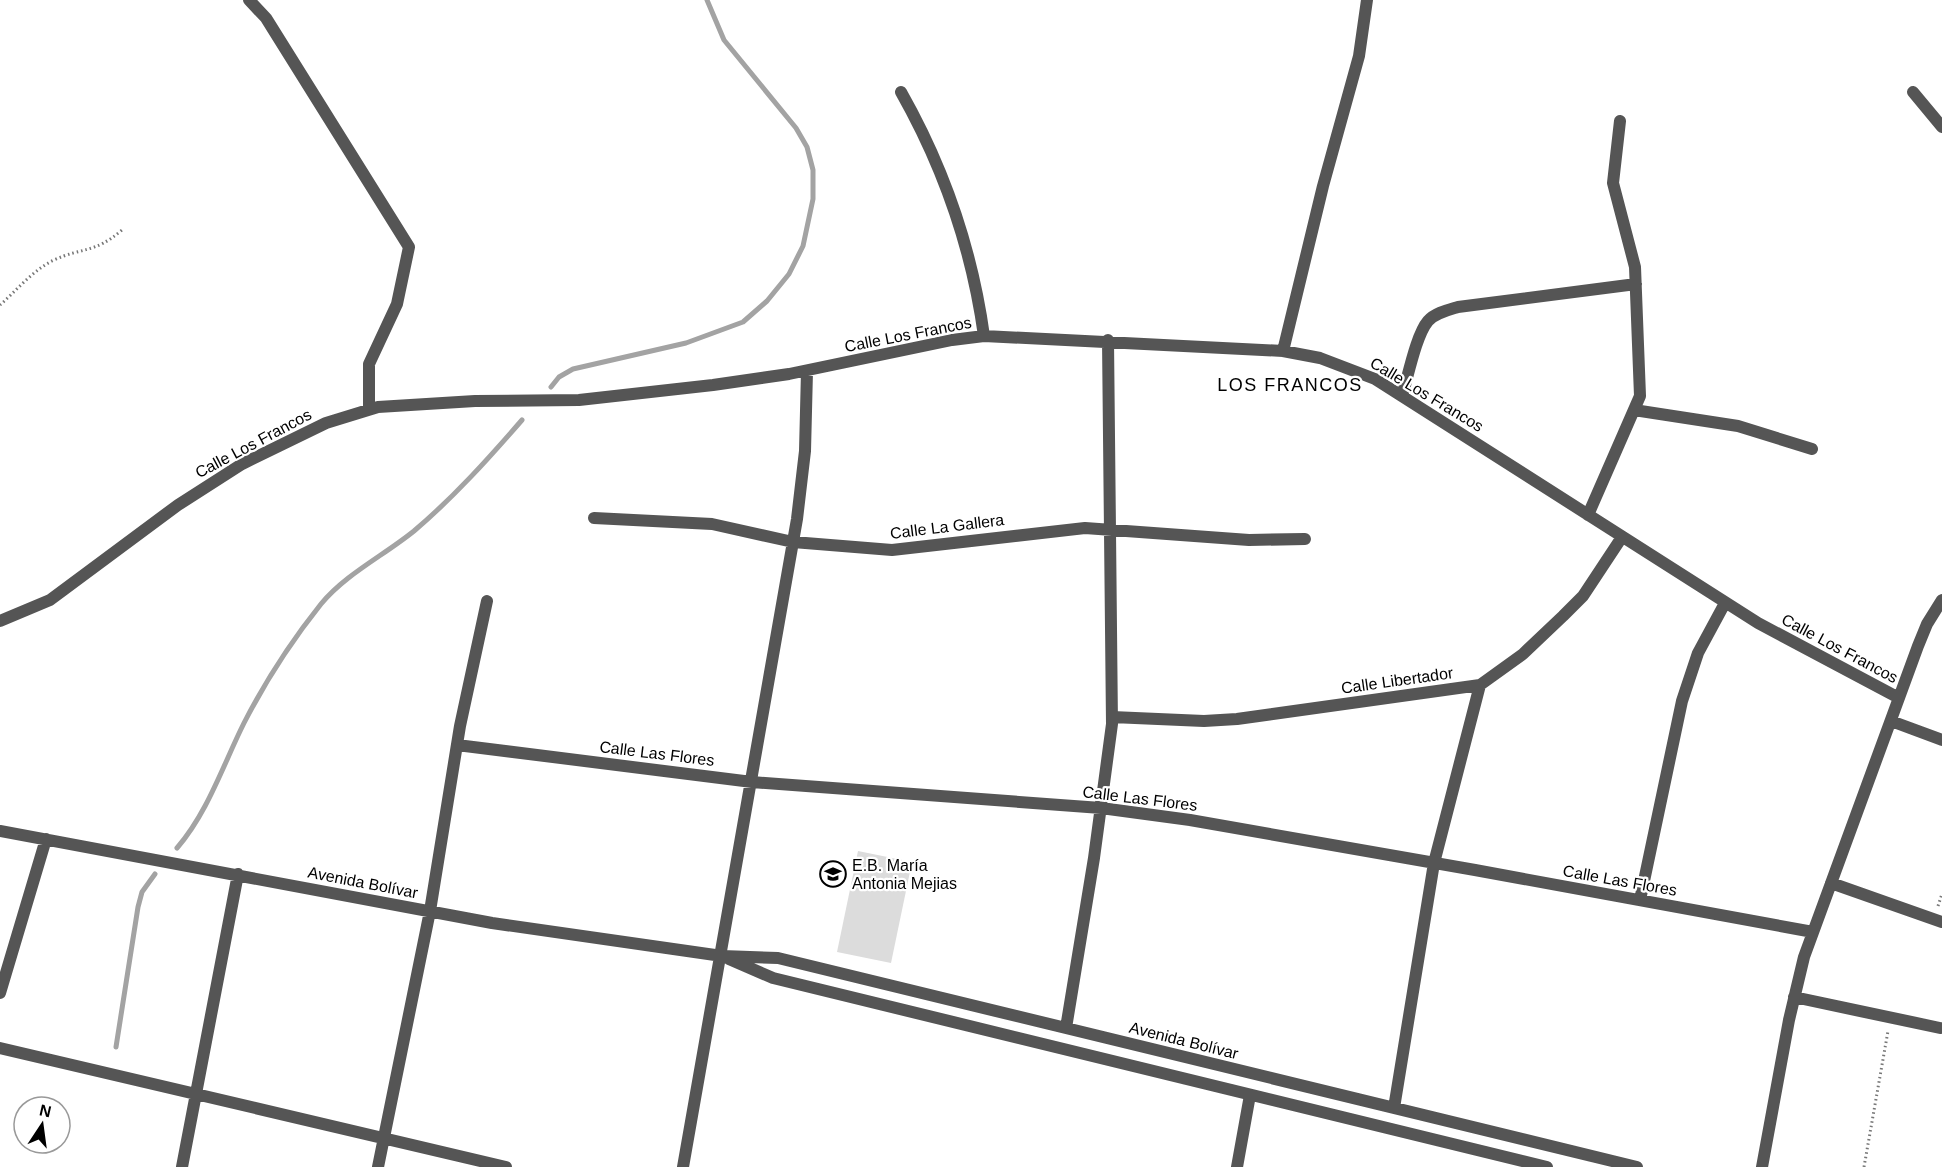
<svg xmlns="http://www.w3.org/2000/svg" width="1942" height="1167" font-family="Arial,sans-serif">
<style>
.green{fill:#dcdcdc}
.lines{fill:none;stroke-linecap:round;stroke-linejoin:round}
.stream{stroke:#a3a3a3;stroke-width:5}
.path{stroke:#777;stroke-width:3;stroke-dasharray:1.5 3;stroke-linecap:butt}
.minor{stroke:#555;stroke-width:12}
.labels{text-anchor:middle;stroke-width:4.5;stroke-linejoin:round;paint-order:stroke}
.street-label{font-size:16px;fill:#000;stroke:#fff}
.poi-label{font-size:16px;fill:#000;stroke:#fff;text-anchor:start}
.neighbourhood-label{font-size:18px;letter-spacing:1.5px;fill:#000;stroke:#fff}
</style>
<rect width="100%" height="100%" fill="#fff"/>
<path class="green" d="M858,851L912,862L891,963L837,952Z"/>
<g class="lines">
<path class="stream" d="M551,387L559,377L573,369L686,343L743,322L767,301L789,274L803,246L813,199V170L807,147L796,128L724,40L707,0
M177,848C208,812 223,765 244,723C264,684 293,639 321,604C346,574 383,556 414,531C454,497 488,459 522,420
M116,1047L138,907L142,892L155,874"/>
<path class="path" d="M0,305C17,290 33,270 54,260C82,247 94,254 122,230
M1938,906L1942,894
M1864,1167L1888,1031"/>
<path class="minor" d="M249,0L266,18L409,247L397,304L369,364V409
M901,92C944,168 972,249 984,336
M1913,92L1942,127
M1283,351L1323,186L1359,56L1367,0
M1402,396C1408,377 1416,335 1428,321C1435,313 1448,310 1458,307L1636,284
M1634,410L1738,426L1812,449
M1588,515L1640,396L1635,267L1613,183L1620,121
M594,518L712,524L793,542L892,550L1085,528L1249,540L1305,539
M0,621L50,600L178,505L242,464L326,423L378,407L475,401L579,400L713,385L789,374L952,340L984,336L1283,351L1320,358L1375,379L1758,623L1899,698
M1112,717L1204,721L1237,719L1480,685L1523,654L1563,616L1583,596L1622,537
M1891,721L1942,740
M457,745L752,782L1101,808L1190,820L1475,870L1813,932
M0,831L492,923L722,956L778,958L1637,1167
M1831,883L1942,922
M1640,900L1682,701L1698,653L1725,603
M729,959L773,978L1547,1167
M0,993L46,839
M1794,997L1940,1028
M1066,1028L1094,858L1112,724L1108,340
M0,1048L506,1167
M1394,1108L1434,863L1480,685
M182,1167L238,874
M378,1167L430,911L460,726L487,601
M683,1167L797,519L805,451L807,371
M1237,1167L1250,1095
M1762,1167L1789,1020L1804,957L1918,646L1927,624L1942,600"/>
</g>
<defs>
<g id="school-ring" transform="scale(1.35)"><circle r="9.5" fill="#fff" stroke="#000" stroke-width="1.5"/><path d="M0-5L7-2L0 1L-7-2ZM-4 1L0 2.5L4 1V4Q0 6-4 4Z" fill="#000"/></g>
</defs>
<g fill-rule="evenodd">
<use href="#school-ring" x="833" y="874"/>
</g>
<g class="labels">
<g class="street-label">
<text transform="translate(908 334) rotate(-11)" y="6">Calle Los Francos</text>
<text transform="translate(1427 394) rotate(31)" y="6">Calle Los Francos</text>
<text transform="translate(253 443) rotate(-28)" y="6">Calle Los Francos</text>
<text transform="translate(947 526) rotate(-7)" y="6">Calle La Gallera</text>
<text transform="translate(1840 648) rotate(28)" y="6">Calle Los Francos</text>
<text transform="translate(1397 680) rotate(-8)" y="6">Calle Libertador</text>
<text transform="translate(657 753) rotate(7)" y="6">Calle Las Flores</text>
<text transform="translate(1140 798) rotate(7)" y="6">Calle Las Flores</text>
<text transform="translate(1620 880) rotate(10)" y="6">Calle Las Flores</text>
<text transform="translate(363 882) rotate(11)" y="6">Avenida Bolívar</text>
<text transform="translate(1184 1040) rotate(14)" y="6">Avenida Bolívar</text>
</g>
<g class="poi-label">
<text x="852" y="871">E.B. María<tspan x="852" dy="18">Antonia Mejias</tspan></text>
</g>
<g class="neighbourhood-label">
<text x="1290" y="391">LOS FRANCOS</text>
</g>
</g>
<g transform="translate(42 1125) rotate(13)"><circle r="28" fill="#ffffff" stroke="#999999" stroke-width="1.5"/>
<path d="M0-4.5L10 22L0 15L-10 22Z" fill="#000000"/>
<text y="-9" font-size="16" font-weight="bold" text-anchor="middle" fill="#000000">N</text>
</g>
</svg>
